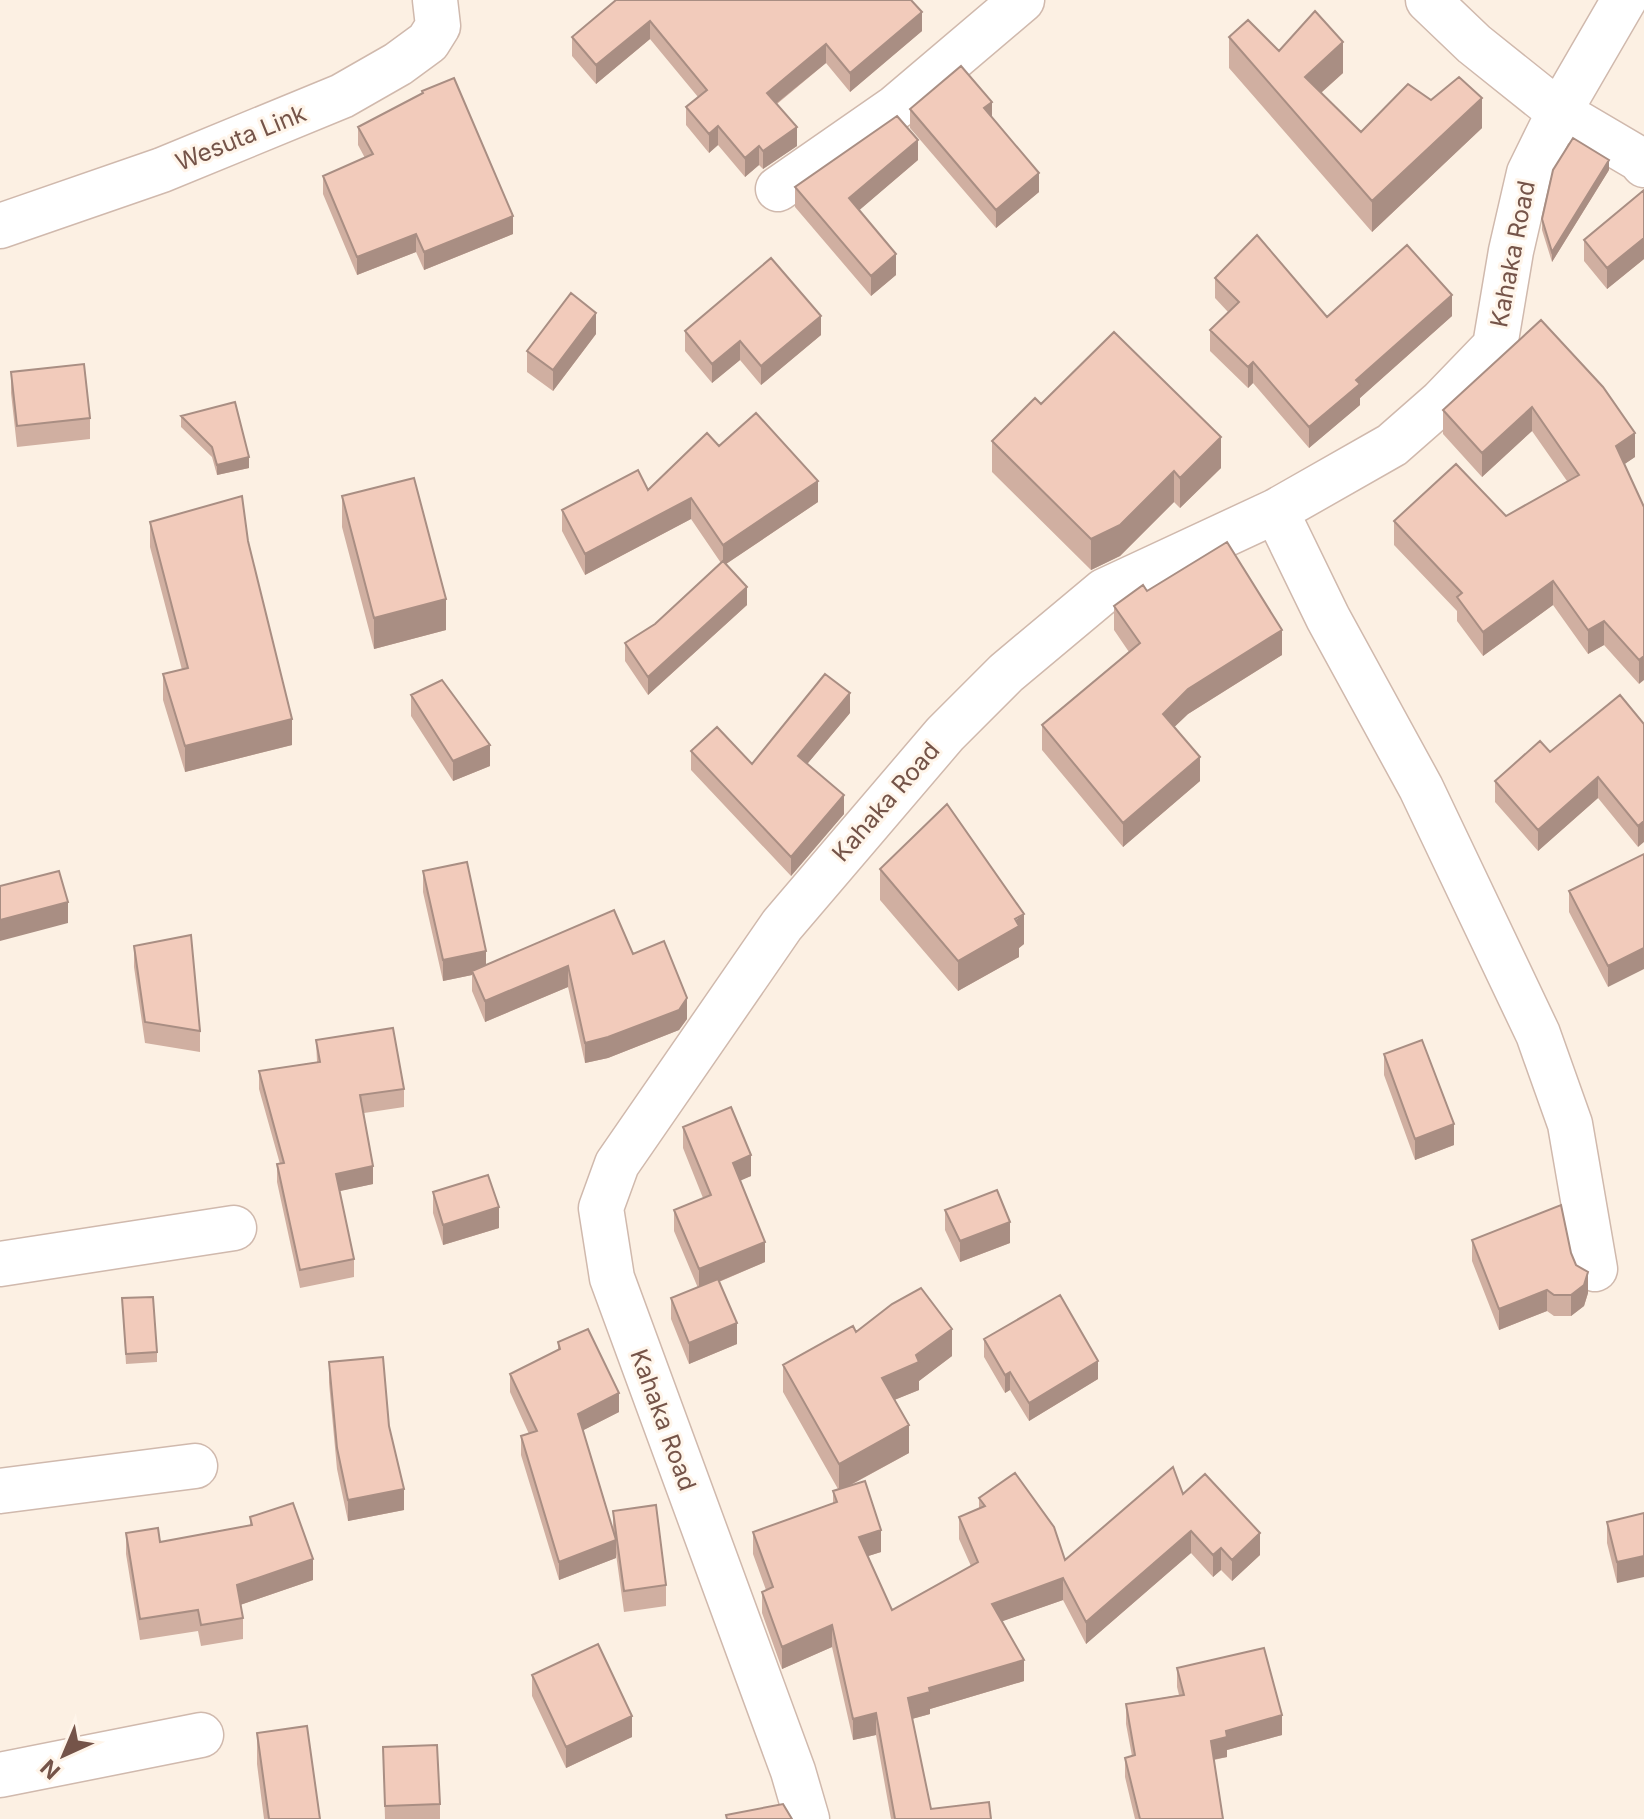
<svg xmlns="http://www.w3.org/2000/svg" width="1644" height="1819" font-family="Inter,sans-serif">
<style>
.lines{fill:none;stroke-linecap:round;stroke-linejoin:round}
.minor-casing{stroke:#d0b9ad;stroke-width:47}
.minor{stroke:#fff;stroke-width:44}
.wall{fill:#d0afa1}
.shaded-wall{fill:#a98e83}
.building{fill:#f2cbbb;stroke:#a98e83;stroke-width:2}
.labels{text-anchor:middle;stroke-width:6;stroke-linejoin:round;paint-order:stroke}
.street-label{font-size:24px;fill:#755449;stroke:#fff5ea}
</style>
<rect width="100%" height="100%" fill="#fcf0e3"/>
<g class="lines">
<g class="minor-casing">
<path id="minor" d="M1428,0L1474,44L1559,112L1639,159L1644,165
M778,189L896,107L1022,0
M0,226L162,170L342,96L398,64L428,42L438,26L435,0
M1276,511L1328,618L1421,788L1538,1034L1570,1124L1595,1269
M0,1264L234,1228
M0,1491L195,1466
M0,1775L201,1735
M807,1819L793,1771L612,1278L601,1208L617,1164L782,925L945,734L1006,673L1104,591L1276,511L1392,445L1441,402L1495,346L1511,251L1529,173L1559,112L1624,0"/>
</g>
<use href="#minor" class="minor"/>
</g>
<path class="wall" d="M616,0L922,31L850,92L826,63L777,104L797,146L763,169L759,165L745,177L718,145L709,153L686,125V107L698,97L650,39L596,84L572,56V37Z
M1229,37L1279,51L1343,73L1321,93L1361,132L1431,100L1482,128L1372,232L1229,68Z
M422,91L513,234L424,270L416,252L357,275L323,194V176L365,158L358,145V127L422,94Z
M910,109L992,117L1039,192L996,228L910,128Z
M918,160L859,210L896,275L871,296L795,207V187Z
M1609,170L1552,262L1542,230V219Z
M1644,190V259L1607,289L1584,261V240Z
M1215,278L1327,317L1452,316L1360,398V405L1309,448L1253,383L1248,388L1210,351V330L1228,312L1215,298Z
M1541,320L1635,457L1624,464L1644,507L1639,684L1604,645L1588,654L1553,605L1483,656L1457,621V611L1394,545V521L1506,516L1567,481L1532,431L1482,477L1443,434V410Z
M685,331L821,335L761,385L740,360L712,383L685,351Z
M596,334L553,391L527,372V351Z
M11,372L90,418V439L17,447L11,393Z
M1041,404L1221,468L1180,508L1174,502L1120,556L1091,570L992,472V441Z
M181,416L249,468L217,475L212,457L181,427Z
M719,446L818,502L726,564L747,605L648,695L625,661V643L655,624L721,563L691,519L585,575L562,531V510L648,490Z
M342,496L446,630L374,649L342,527Z
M150,522L248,541L292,745L185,772L163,700V674L182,670L150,547Z
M1147,591L1282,655L1188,714L1174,727L1200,781L1123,847L1042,750V725L1129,652L1114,630V606Z
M411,695L490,766L453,781L411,716Z
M850,713L807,764L844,814L791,876L691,770V751L752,764Z
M1644,724L1638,847L1598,798L1538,851L1495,802V781L1550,752Z
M1644,854L1608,987L1569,912V891Z
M880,869L1024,944L1019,948V957L958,991L880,900Z
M423,871L486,965L633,954L687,1019L679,1030L608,1058L585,1063L568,987L485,1022L472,991V975L443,981L423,892Z
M134,946L200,1031V1052L145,1043L134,967Z
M316,1040L404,1089V1107L364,1113L373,1184L339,1191L354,1259V1277L300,1288L277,1182V1164H280L259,1089V1071L317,1062Z
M1384,1054L1454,1145L1415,1160L1384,1075Z
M683,1127L751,1176L740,1180L765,1262L719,1282L737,1344L689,1364L671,1319V1298L698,1288L674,1231V1210L703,1198L683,1148Z
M433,1192L499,1228L443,1245L433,1213Z
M945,1210L1010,1243L960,1262L945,1230Z
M1472,1240L1571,1253L1588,1293L1584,1306L1571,1316H1554L1547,1311L1499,1330L1472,1261Z
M122,1298L157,1352V1362L126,1364Z
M856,1332L952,1356L919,1381V1390L894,1400L909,1453L849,1486L881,1552L868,1556L892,1610L971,1566L959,1539V1517L979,1508V1498L1065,1560L1183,1494L1260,1555L1232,1581L1221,1570L1213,1577L1191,1553L1086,1644L1063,1600L1002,1621L1024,1681L930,1709V1714L912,1719L931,1809L991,1819H891L876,1735L853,1740L832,1647L782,1669L762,1613V1592L766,1590L753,1554V1532L833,1503V1491L838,1489L783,1392V1365Z
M984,1339L1098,1379L1029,1421L1010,1390L1005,1393L984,1357Z
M558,1342L619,1412L583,1430L613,1530V1511L666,1585V1606L624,1612L616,1554V1558L559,1580L521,1455V1436L529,1434L510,1392V1374L558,1350Z
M329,1362L389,1426L404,1510L348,1521L337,1469L329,1383Z
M1644,1513L1617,1583L1607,1543V1522Z
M250,1517L313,1580L240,1605L243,1618V1639L201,1646L198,1631L140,1640L126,1554V1533L160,1542L250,1525Z
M1177,1668L1282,1735L1227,1750V1757L1214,1760L1223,1819H1135L1125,1777V1758L1132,1756L1126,1724V1704L1179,1695L1177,1687Z
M532,1675L632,1737L566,1768L532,1696Z
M257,1733L320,1819H264L257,1764Z
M383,1747L440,1804V1819H385Z"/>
<path class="shaded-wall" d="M922,12V31L850,92V73Z
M650,21V39L596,84V65Z
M1343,42V73L1305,107V77Z
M826,44V63L767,111V93Z
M1482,98V128L1372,232V201Z
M992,102V121L984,108Z
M718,126V145L709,153V134Z
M797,127V146L763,169V151Z
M918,140V160L849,219V198Z
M759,146V165L745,177V158Z
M1609,160V170L1552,262V252Z
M1039,173V192L996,228V210Z
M513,216V234L424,270V252Z
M416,234V252L357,275V257Z
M1644,238V259L1607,289V268Z
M896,254V275L871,296V276Z
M1452,295V316L1360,398V405L1309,448V427L1356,380Z
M596,313V334L553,391V370Z
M821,316V335L761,385V366Z
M740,341V360L712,383V364Z
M1253,362V383L1248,388V367Z
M1532,407V431L1482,477V453Z
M1635,433V457L1616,470V446Z
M1221,437V468L1180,508V478Z
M249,457V468L217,475V465Z
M1174,471V502L1120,556L1091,570V539Z
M818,481V502L723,566V545Z
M691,498V519L585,575V554Z
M1553,581V605L1483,656V632Z
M747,587V605L648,695V677Z
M446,599V630L374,649V618Z
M1604,621V645L1588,654V630Z
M1282,630V655L1188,714L1163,738V714L1188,689Z
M1644,656V680L1639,684V660Z
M850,693V713L798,775V756Z
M292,719V745L185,772V746Z
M490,745V766L453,781V761Z
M1200,757V781L1123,847V823Z
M1598,777V798L1538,851V830Z
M844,795V814L791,876V857Z
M1644,821V842L1638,847V826Z
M68,902V923L0,941V920Z
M1024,914V944L1019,948V957L958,991V961Z
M1644,948V969L1608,987V966Z
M486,951V972L472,971V975L443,981V960Z
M568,966V987L485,1022V1001Z
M687,998V1019L679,1030L608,1058L585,1063V1043Z
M1454,1124V1145L1415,1160V1139Z
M751,1155V1176L733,1184V1163Z
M373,1166V1184L336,1192V1174Z
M499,1207V1228L443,1245V1225Z
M1010,1222V1243L960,1262V1241Z
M765,1242V1262L699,1290V1269Z
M1588,1272V1293L1584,1306L1571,1316V1295Z
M1547,1290V1311L1499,1330V1309Z
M737,1323V1344L689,1364V1343Z
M952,1329V1356L919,1381V1390L882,1405V1378L916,1355Z
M1098,1361V1379L1029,1421V1403Z
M1010,1372V1390L1005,1393V1375Z
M619,1393V1412L578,1433V1414Z
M909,1425V1453L839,1491V1464Z
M404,1489V1510L348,1521V1500Z
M881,1530V1552L859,1559V1537Z
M1191,1531V1553L1086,1644V1622Z
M1260,1533V1555L1232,1581V1560Z
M616,1540V1558L559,1580V1562Z
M1221,1548V1570L1213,1577V1555Z
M1644,1556V1577L1617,1583V1562Z
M313,1559V1580L237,1606V1585Z
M1063,1578V1600L992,1625V1604Z
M832,1625V1647L782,1669V1647Z
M1024,1660V1681L930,1709V1714L908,1720V1698L929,1688Z
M876,1713V1735L853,1740V1719Z
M1282,1715V1735L1227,1750V1757L1211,1760V1741L1226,1731Z
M632,1716V1737L566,1768V1747Z"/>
<path class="building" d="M616,0H911L922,12L850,73L826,44L767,93L797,127L763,151L759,146L745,158L718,126L709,134L686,107L707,90L650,21L596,65L572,37Z
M1315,11L1343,42L1305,77L1361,132L1408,84L1431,100L1459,77L1482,98L1372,201L1229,37L1248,20L1279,51Z
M961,66L992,102L984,108L1039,173L996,210L910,109Z
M454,78L513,216L424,252L416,234L357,257L323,176L373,154L358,127L423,93L422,91Z
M897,116L918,140L849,198L896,254L871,276L795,187Z
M1573,138L1609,160L1552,252L1542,219L1553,170Z
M1644,190V238L1607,268L1584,240Z
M1257,235L1327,317L1407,245L1452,295L1356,380L1360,384L1309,427L1253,362L1248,367L1210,330L1239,302L1215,278Z
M771,258L821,316L761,366L740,341L712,364L685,331Z
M571,293L596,313L553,370L527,351Z
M1541,320L1603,387L1635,433L1616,446L1644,507V656L1639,660L1604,621L1588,630L1553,581L1483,632L1457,597L1462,593L1394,521L1456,464L1506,516L1579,475L1532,407L1482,453L1443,410Z
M1114,332L1221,437L1180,478L1174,471L1120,525L1091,539L992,441L1035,398L1041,404Z
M84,364L90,418L17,426L11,372Z
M235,402L249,457L217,465L212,447L181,416Z
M756,413L818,481L723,545L691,498L585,554L562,510L638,470L648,490L707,433L719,446Z
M414,478L446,599L374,618L342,496Z
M242,496L248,541L292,719L185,746L163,674L188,668L150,522Z
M1227,542L1282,630L1188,689L1163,714L1200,757L1123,823L1042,725L1140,643L1114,606L1143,585L1147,591Z
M723,561L747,587L648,677L625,643L655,624Z
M825,674L850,693L798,756L844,795L791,857L691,751L717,727L752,764Z
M442,680L490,745L453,761L411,695Z
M1620,695L1644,724V821L1638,826L1598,777L1538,830L1495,781L1540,741L1550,752Z
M947,804L1024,914L1015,919L1019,926L958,961L880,869Z
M1644,854V948L1608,966L1569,891Z
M467,862L486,951L443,960L423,871Z
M59,871L68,902L0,920V886Z
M614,910L633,954L664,941L687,998L679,1010L608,1037L585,1043L568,966L485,1001L472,971Z
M191,935L200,1031L145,1022L134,946Z
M393,1028L404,1089L360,1095L373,1166L336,1174L354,1259L300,1270L277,1164L284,1163L259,1071L320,1062L316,1040Z
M1422,1040L1454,1124L1415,1139L1384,1054Z
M731,1107L751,1155L733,1163L765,1242L699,1269L674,1210L711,1195L683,1127Z
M488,1175L499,1207L443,1225L433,1192Z
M997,1190L1010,1222L960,1241L945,1210Z
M1561,1205L1571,1253L1576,1265L1588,1272L1584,1285L1571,1295H1554L1547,1290L1499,1309L1472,1240Z
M718,1279L737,1323L689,1343L671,1298Z
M921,1288L952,1329L916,1355L919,1362L882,1378L909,1425L839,1464L783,1365L853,1326L856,1332L892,1304Z
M1060,1295L1098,1361L1029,1403L1010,1372L1005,1375L984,1339Z
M153,1297L157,1352L126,1354L122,1298Z
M588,1329L619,1393L578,1414L616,1540L559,1562L521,1436L537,1431L510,1374L560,1349L558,1342Z
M383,1357L389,1426L404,1489L348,1500L337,1448L329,1362Z
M1173,1467L1183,1494L1205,1474L1260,1533L1232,1560L1221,1548L1213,1555L1191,1531L1086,1622L1063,1578L992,1604L1024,1660L929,1688L930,1692L908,1698L931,1809L989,1802L991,1819H895L876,1713L853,1719L832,1625L782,1647L762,1592L773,1587L753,1532L837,1502L833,1491L865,1481L881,1530L859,1537L892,1610L978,1562L959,1517L985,1506L979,1498L1015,1473L1054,1527L1065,1560Z
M293,1503L313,1559L237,1585L243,1618L201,1625L198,1610L140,1619L126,1533L158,1528L160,1542L252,1525L250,1517Z
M656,1505L666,1585L624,1591L613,1511Z
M1644,1513V1556L1617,1562L1607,1522Z
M598,1644L632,1716L566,1747L532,1675Z
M1264,1648L1282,1715L1226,1731L1227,1737L1211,1741L1223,1819H1140L1125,1758L1135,1755L1126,1704L1184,1695L1177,1668Z
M307,1726L320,1819H269L257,1733Z
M437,1745L440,1804L385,1806L383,1747Z
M783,1804L792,1819H727L726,1815Z"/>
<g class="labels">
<g class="street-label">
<text transform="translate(241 138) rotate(-22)" y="8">Wesuta Link</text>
<text transform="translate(1513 254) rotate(-79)" y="8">Kahaka Road</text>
<text transform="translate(886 802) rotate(-49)" y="8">Kahaka Road</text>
<text transform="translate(663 1420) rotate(70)" y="8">Kahaka Road</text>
</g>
</g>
<g transform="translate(64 1755) rotate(224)" stroke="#fff5ea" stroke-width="6" paint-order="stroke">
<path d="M0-6L14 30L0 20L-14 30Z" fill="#755449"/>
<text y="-12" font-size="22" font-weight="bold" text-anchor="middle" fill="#755449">N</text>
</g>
</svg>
